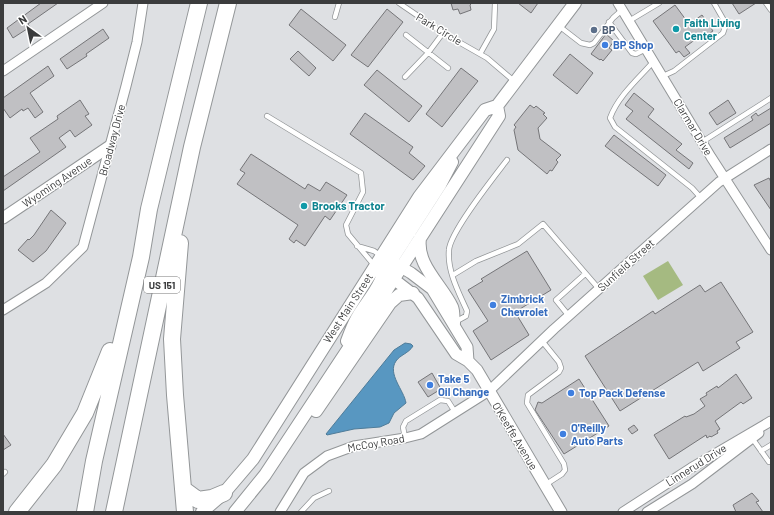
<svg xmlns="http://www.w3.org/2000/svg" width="774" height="515" font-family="Barlow,sans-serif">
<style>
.green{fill:#a5ba81}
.water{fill:#5897c1;stroke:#4f7c99}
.building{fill:#c0c0c3;stroke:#757578}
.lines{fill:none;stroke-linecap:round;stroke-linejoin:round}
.service-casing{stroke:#939698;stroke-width:6}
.minor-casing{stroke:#939698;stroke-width:11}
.tertiary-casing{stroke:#939698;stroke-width:13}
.secondary-casing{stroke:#939698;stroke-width:14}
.motorway-casing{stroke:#939698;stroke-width:18}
.service{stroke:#fff;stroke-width:4.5}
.minor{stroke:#fff;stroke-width:9}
.tertiary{stroke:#fff;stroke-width:11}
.secondary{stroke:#fff;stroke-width:12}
.motorway{stroke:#fff;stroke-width:16}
.culture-dot{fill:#0f9aa8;stroke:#fff;stroke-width:1.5}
.service-dot{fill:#5c6f8a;stroke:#fff;stroke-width:1.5}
.shop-dot{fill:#3f7fe0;stroke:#fff;stroke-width:1.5}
.labels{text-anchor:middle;stroke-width:3;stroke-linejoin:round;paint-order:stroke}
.shield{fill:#fff;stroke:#767677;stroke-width:1}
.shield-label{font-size:10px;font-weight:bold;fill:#3b3c3d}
.culture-label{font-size:11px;font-weight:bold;fill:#0d838f;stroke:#fff;text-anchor:start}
.street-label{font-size:11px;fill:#3b3c3d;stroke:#fff}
.service-label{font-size:11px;font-weight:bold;fill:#4e5e75;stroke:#fff;text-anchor:start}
.shop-label{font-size:11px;font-weight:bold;fill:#366cbe;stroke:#fff;text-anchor:start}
</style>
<rect width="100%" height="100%" fill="#dee0e3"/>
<path class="green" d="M668,261L683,285L658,300L643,276Z"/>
<path class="water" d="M405,343L411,344L413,346C409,353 400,355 396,361C387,374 404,390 406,403L394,413L389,423L380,427L354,429L327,435L326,434L394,350Z"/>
<path class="building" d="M41,3H58L28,24L30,27L13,38L7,28Z
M451,3H472L470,5L471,10L460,14L458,9L453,10Z
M518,3H538L531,13Z
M732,3H756L739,14Z
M675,5L689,24L702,15L713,31L705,36L703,34L685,47L690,53L684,57L679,51L676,53L653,21Z
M301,9L346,45L333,61L289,25Z
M387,9L403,22L368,67L351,55Z
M103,29L109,38L86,54L87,56L67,69L60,59Z
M606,34L614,41L609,48L612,50L603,61L601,59L600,60L591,54Z
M298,51L316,68L309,76L290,59Z
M570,54L593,73L577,94L553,75Z
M48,66L54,76L30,93L43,112L35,118L28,108L23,111L22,109L10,118L3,108V98Z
M461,68L478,81L442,127L426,114Z
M377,70L422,106L409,122L364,85Z
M634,93L654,109L648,117L682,144L676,150L693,163L689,169L626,119L633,111L625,105Z
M80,100L89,114L85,116L92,125L75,137L70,130L59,138L66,147L3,191V177L40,152L30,138L58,119L57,116Z
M728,100L736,113L717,125L709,113Z
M530,105L534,108L536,106L545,113L543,114L547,118L538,128L540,139L561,155L556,160L558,162L552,171L550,170L547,174L518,150L514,130L516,127L514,125Z
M771,108V123L730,148L724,138L753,120L751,117L756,113L758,116Z
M365,113L413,147L409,153L425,166L413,180L350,134Z
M614,135L666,175L658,186L605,146Z
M251,154L305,189L308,184L320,191L326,182L347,195L330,220L325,216L305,246L296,240L294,243L289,239L298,225L237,184L245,173L240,170Z
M769,178L771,182V210L754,185Z
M51,210L66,223L46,251L33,262L18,250L28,239L29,240L34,235Z
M527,251L551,290L515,312L529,335L491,360L473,331L488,321L468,290L483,281L481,279Z
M721,282L753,332L736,342L740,348L703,371L698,362L620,411L585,356L653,311L655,314L700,285L705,292Z
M432,373L441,389L428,397L418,382Z
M736,374L752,398L743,404L741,402L715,421L720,429L717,431L718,433L711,437L710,436L707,438L706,435L669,459L654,435L685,416L686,417L694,414L705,406L700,399L707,395L706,393L717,386L718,388Z
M579,379L609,426L564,454L535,410L538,402L542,403Z
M634,425L638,430L632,434L628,429Z
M3,434L11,445L3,450Z
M752,493L759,501L756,502L763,512H736L733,505Z"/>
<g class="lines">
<g class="service-casing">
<path id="service" d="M399,3L443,33L487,58L514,81
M766,3L771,10
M335,17L339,3
M629,21L659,3
M609,22L632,53L636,54L646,49
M559,26L581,43L590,45L594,43L613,18L622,10
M406,35L448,68
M480,54L494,29L495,3
M654,61C639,78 618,96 610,118L615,127L692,188L701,198
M663,76L674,71L723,33L726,24L714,3
M405,77L428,53L443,33
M267,116L361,173L363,192L346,225L348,234L374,265
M702,142L771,98
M357,246L374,251L381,256
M453,275L476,261L518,244L543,224L599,289
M569,316L556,300L585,274
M455,322L466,316L467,311C459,293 447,271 449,250C450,232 494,177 507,160
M542,341L559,362L561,368L559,372L528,395L527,403L564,464L565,470L562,474L545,485
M405,438L403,427L406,421L440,400L448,401L455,412
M752,438L769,462L771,461
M761,451L771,445
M3,474L5,472
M301,512L314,498L329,491"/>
</g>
<g class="minor-casing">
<path id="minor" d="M618,3L711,157L771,250
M3,71L103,3
M3,310L46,283L83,247L126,86L137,42L143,3
M280,512L304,473L327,456L354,446L405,438L421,434L489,391L554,329L719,182L771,149
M623,512L691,468L771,421
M647,512L692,484L759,433"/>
</g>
<g class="tertiary-casing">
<path id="tertiary" d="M3,218L110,146
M394,263L411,273L432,289L467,347L468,361
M387,274L418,298L456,354L468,361L477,370L561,512"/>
</g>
<g class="secondary-casing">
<path id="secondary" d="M420,238C416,265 441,284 452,307C454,312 453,318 454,323
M394,278L391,272V261L440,185L452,162
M347,341C350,333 353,325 357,318C366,301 389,280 383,259
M316,411L390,303L399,295L413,293
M202,512L224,493L253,459L419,197L485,110L497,106L575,3
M235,512L265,475L366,322L499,116L497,106"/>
</g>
<g class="motorway-casing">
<path id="motorway" d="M180,243L172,339L175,395L185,512
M183,489L198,500L212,498L224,493
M17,512L54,465L85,413L110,351
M85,512L94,461L141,257L149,209L199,3
M114,512L192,147L228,3"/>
</g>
<use href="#service" class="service"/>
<use href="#minor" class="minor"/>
<use href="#tertiary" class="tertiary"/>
<use href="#secondary" class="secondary"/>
<use href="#motorway" class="motorway"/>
</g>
<g class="culture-dot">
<circle cx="676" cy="29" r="4"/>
<circle cx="304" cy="206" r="4"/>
</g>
<circle class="service-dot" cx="594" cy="30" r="4"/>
<g class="shop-dot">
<circle cx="605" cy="45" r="4"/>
<circle cx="493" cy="305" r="4"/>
<circle cx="430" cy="385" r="4"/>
<circle cx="571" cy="393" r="4"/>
<circle cx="563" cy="434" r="4"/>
</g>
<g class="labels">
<rect class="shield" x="144" y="277" width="36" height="16" rx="3"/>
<g class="shield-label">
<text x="162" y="289">US 151</text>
</g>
<g class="culture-label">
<text x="684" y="27">Faith Living<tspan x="684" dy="13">Center</tspan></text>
<text x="312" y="210">Brooks Tractor</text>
</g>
<g class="street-label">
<text transform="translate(439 29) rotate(31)" y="4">Park Circle</text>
<text transform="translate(693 127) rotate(59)" y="4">Clarmar Drive</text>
<text transform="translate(112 140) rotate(-75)" y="4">Broadway Drive</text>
<text transform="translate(57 182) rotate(-34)" y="4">Wyoming Avenue</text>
<text transform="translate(626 265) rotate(-42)" y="4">Sunfield Street</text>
<text transform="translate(348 308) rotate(-57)" y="4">West Main Street</text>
<text transform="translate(515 436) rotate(59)" y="4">O'Keeffe Avenue</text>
<text transform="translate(376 443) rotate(-10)" y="4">McCoy Road</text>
<text transform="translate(696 465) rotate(-32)" y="4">Linnerud Drive</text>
</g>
<g class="service-label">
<text x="602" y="34">BP</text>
</g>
<g class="shop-label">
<text x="613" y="49">BP Shop</text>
<text x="501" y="303">Zimbrick<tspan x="501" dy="13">Chevrolet</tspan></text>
<text x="438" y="383">Take 5<tspan x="438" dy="13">Oil Change</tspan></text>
<text x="579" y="397">Top Pack Defense</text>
<text x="571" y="432">O'Reilly<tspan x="571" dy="13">Auto Parts</tspan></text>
</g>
</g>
<rect width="774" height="515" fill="none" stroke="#3b3c3d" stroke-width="8"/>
<g transform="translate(28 28) rotate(327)" stroke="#ffffff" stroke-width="3" paint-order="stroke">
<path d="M0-3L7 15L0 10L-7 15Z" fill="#3b3c3d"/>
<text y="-6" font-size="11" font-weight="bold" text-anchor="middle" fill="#3b3c3d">N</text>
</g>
</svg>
